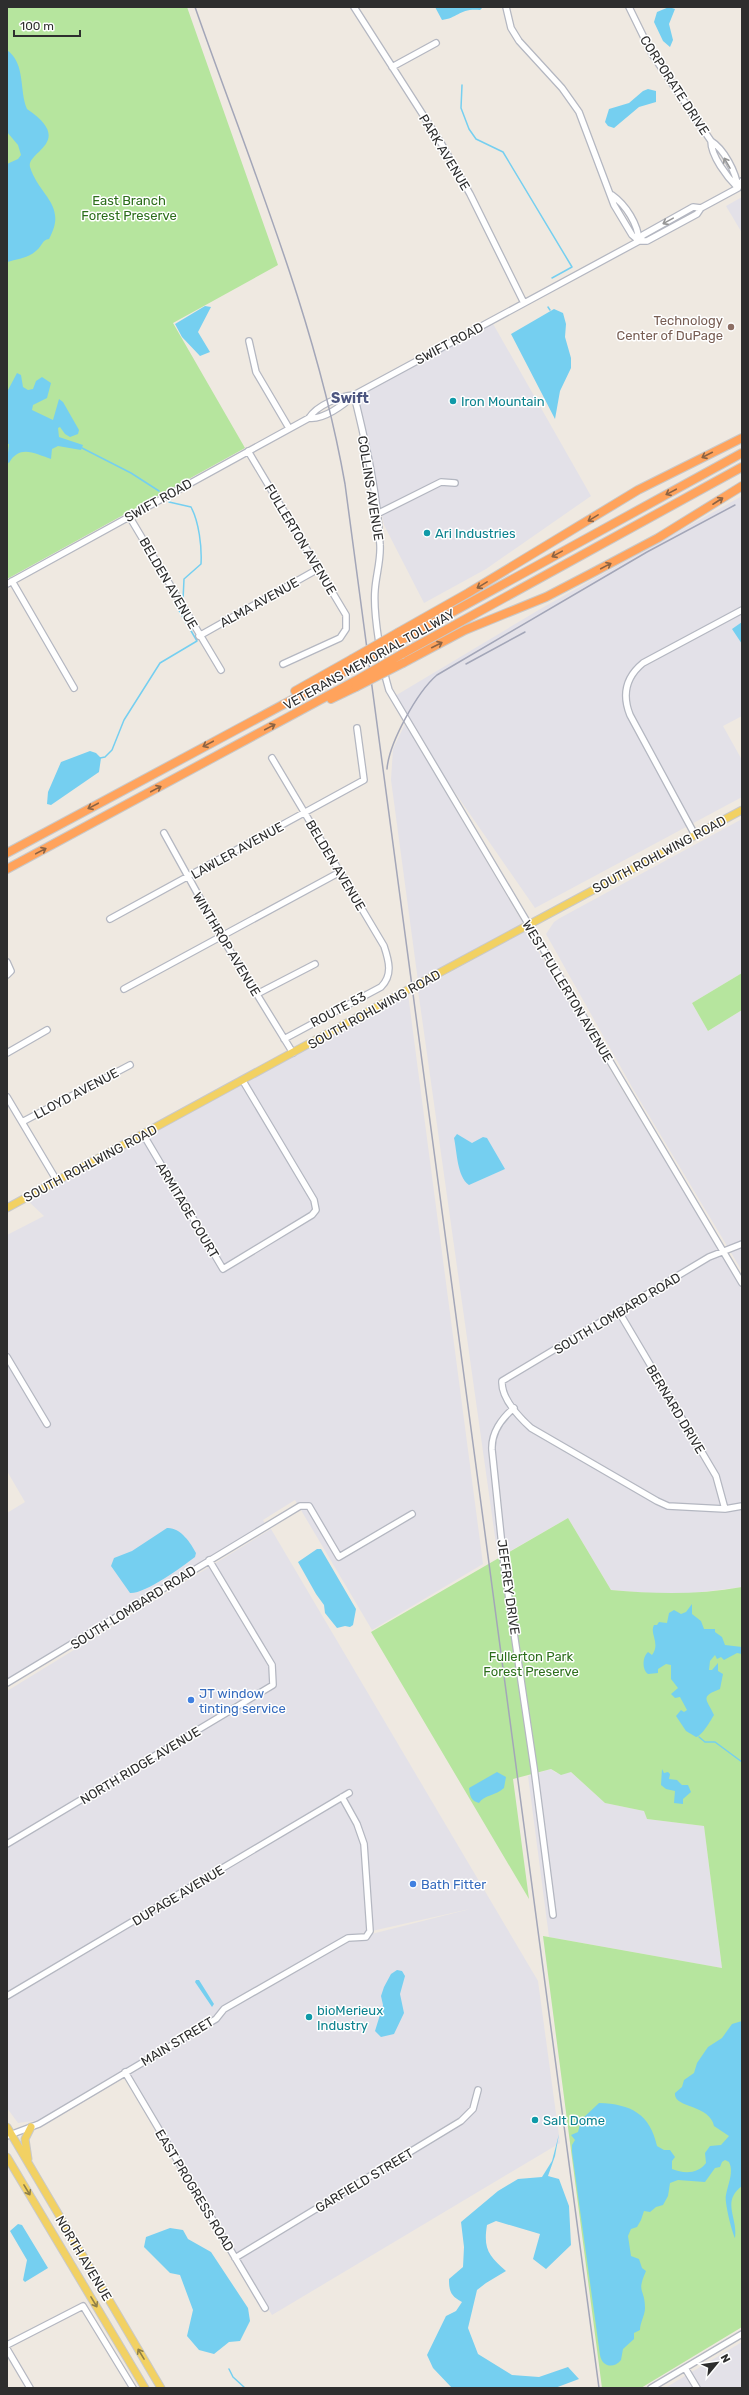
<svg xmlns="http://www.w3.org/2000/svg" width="749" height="2395" font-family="Rubik,sans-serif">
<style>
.industrial{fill:#e3e1e8}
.green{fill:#b6e59e}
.water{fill:#75cff0}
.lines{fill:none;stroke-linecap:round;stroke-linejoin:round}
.stream{stroke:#75cff0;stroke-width:1.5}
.minor-casing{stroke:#b4b7c1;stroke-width:8}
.major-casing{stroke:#c9c9c9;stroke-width:9}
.highway-casing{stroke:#c9c9c9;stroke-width:10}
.minor{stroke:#fff;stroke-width:5.5}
.major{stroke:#f2d163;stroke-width:7}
.highway{stroke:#ffa35c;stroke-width:8}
.rail{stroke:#a3a6b8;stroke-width:1.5}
.major-bridge-casing{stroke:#c9c9c9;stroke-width:9;stroke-linecap:butt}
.highway-bridge-casing{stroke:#c9c9c9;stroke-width:10;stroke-linecap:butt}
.major-bridge{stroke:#f2d163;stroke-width:7}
.highway-bridge{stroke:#ffa35c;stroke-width:8}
.oneway{stroke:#969696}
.oneway2{stroke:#8c6343}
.oneway3{stroke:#908048}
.education-dot{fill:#8d6e63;stroke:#fff;stroke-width:1.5}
.culture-dot{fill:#0f9aa8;stroke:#fff;stroke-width:1.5}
.shop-dot{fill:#3f7fe0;stroke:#fff;stroke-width:1.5}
.labels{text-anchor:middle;stroke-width:3;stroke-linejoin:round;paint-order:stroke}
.street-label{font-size:13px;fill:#2e2e2e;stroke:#fff}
.park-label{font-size:13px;fill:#2c6e1b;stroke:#fff}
.education-label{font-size:13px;fill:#785e54;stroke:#fff;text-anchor:end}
.culture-label{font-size:13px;fill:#0d838f;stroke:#fff;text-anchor:start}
.shop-label{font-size:13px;fill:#366cbe;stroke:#fff;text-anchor:start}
.neighbourhood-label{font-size:14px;font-weight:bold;fill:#4d5680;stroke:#fff}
</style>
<rect width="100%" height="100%" fill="#efe9e1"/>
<path class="industrial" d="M742,197V233L726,206Z
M492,322L591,496L486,569L424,603L384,525L356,396Z
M742,496V716L723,726L742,760V797L535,908L447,781L395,696L542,608Z
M405,724L524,925L418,981L391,780L393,749Z
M742,819V973L692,1003L708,1031L742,1010V1271L633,1089L546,934L554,922L560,918Z
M526,931L742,1288V1587L677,1595L611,1590L568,1518L498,1558L418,990Z
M408,994L483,1564L372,1630L295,1500L263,1520L265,1524L7,1680V1513L25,1502L7,1471V1235L44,1216L27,1200Z
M271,1529L538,1981L560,2143L272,2315L127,2073L226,2010L348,1940L470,1909L345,1937L41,2120L18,2123L7,2108V1691Z
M551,1769L556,1773L571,1772L605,1803L644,1811L647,1819L704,1826L722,1968L549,1937L528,1776Z
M742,2342V2388H665Z"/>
<path class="green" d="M7,7H187L278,265L173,323L245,448L7,579Z
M742,973V1010L708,1031L692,1003Z
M568,1518L611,1590C656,1594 698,1595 742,1587V2327L641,2388H602L543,1936L722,1968L704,1826L647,1819L644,1811L605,1803L571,1772L561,1775L551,1769L513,1779L529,1899L371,1632Z"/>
<path class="water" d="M435,7H483L480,10C460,8 458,18 442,20Z
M669,7L675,9L669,24L673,40L670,47L663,41L654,22L657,12Z
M7,50C26,64 19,90 27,109C76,142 26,152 30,167C39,196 68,205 49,239C42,240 42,246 37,250C29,258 18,259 7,262V164L18,159L21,155L18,145L7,132Z
M648,89L656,91V102L639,107L614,128L608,126L605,122L609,109L629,103L643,91Z
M205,306L211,307L198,332L210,352L200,356L182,337L175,324Z
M554,309L563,313L566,324L565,337L571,358V368L560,391L555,419L511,334Z
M17,373L21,375L23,387L28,390L33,389L36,381L42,377L51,383L47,398L33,405L32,410L53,420L59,399L63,402L79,430L78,434L70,437L65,434L60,427L58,428L59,437L83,445L81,450L58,446L52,449L51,459C35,454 20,444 9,463L7,462L9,444H7V392Z
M742,622V644L732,629Z
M90,751L96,753L101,758L99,772L51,805L47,804L48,792L61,762Z
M457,1134L472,1143L483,1137L487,1138L505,1169L469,1185C457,1177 457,1151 454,1138Z
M167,1528C180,1527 191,1543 196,1553L195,1557C182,1567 145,1594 130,1593L111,1566L114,1558L132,1551Z
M317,1549H321L356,1609L353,1625L350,1627L345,1626L337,1628L325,1613L324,1605L316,1594L298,1562Z
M692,1604V1614L701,1621L704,1629H715V1632L722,1637L725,1645L742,1647V1654L737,1653L724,1660L721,1657L717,1659L715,1655L710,1661L709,1670H712L718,1663V1671L723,1674L720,1689C699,1697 707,1699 714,1715C711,1720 702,1736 696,1737L686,1731L676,1716L681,1710L684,1712L687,1710L680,1697L675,1698L671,1694L678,1688L671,1679V1665L666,1664L658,1669V1673L648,1674C642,1670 642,1657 648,1652L652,1655C661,1643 649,1634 654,1625H657L659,1622L667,1623L669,1613L674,1610L681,1614L686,1612Z
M662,1769L664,1773L668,1772L670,1774L669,1779L677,1780L682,1785H688L691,1792L683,1799V1804L674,1803L675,1791L666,1789L661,1785Z
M497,1772L506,1777L504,1788C497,1795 484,1795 479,1803C471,1801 470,1796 469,1788Z
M397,1970L402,1971L405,1976L400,1994L404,2013L394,2034L381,2037L375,2031L383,2005L381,1996L384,1987L391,1974Z
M196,1980H199L214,2004L212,2007L195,1982Z
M742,2021V2186C721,2202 738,2217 735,2238C732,2232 724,2201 726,2195C728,2184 734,2172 729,2162L725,2160L722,2162L720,2167L715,2168L705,2182L678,2180L670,2183L668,2196L663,2205L656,2207L650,2212L644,2211L641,2220L637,2227L631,2229L628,2236L631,2256L639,2259L642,2268L646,2271C636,2294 645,2288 645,2308C645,2315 640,2323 640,2330L634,2333V2339L623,2349L621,2360C614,2369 602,2367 600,2355L572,2152V2145L575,2140L571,2135L578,2132L581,2120L599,2103C631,2104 650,2114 657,2146L664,2150H670L675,2157L672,2161V2169C684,2174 698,2174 706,2163L705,2153L710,2146L721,2145L729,2136L714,2126C710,2104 673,2108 675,2093L682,2087L684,2080L694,2073L697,2063L708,2047L722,2038L732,2024Z
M559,2134L555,2156L548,2176L559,2179L569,2206L571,2245L546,2269L533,2259L540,2234L496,2221L487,2225C483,2249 489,2256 506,2271L486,2283L477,2290L468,2328L478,2354L512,2375L539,2377L568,2367L579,2379L555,2388H452L433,2368L427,2355L446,2316L456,2311L462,2302C451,2296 449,2292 449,2279L463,2267L464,2247L461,2222L498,2191L518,2179L542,2177L552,2161Z
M18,2224L22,2225L48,2268L25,2282L23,2280L27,2260L10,2231Z
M170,2228L183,2230L188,2239L211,2252L248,2308L250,2321L240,2341L229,2342L214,2354L199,2350L187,2336L193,2310L180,2275L170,2273L144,2247L146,2237Z"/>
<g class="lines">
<path class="stream" d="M462,85L461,108L469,129L476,139L503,152L572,267L552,278
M548,307L550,310
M82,448L131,473L159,491
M169,502L191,507C199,522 202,547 201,564L184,579L183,600
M100,758L105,757L112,750L124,720L160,663L197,641L177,607
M699,1737L705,1742H715L742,1762
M229,2369L233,2377L245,2388"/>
<g class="minor-casing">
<path id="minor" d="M354,7L441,143L470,194L524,303
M506,7L511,28L519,41L562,88L579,112L614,205L632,235L639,241
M629,7L652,54L711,141C724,149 736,172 738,188
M392,67L436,43
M711,141C711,156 727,177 738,188
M612,195C626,205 638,224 639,241
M639,241L643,235L693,207L701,208
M249,341L256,372L289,428
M354,395C366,444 378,495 380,545C381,560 376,575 375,590C373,614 382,667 389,690L742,1283
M309,418C323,420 344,405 354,395L639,241H647L697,214L701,208L738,188L742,181
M248,451L346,615V629L340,638L283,664
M377,514L441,482L455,483
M129,516L221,670
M12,581L74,688
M7,584L309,418C317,405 340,396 354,395
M199,636L318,569
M272,758L384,946C389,961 393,975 381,987L284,1039
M164,833L221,936L293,1053
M695,835L630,715C622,695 626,677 643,663L742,610
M110,919L364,780L357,728
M7,962L11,971L7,975
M124,989L340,872
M257,994L315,964
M7,1053L47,1030
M7,1097L57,1181
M22,1122L130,1065
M143,1134L223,1269L312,1215L316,1210L314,1200L243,1081
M742,1244L709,1257L502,1381C501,1398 519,1417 531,1428L657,1501L668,1506L725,1509L742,1506
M619,1312L716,1476L725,1509
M7,1357L47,1424
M514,1408C502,1418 491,1433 492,1450L504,1565L534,1768L553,1915
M7,1683L300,1506H309L339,1557L412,1514
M7,1844L273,1685L272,1665L209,1560
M7,1996L349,1793
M125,2072L265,2308
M7,2136L39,2124L216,2019L224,2009L334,1946L348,1938L366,1937L370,1931L364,1844L357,1824L342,1797
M235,2258L461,2121L473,2109L478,2090
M7,2345L83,2306L133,2388
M7,2349L30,2388
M685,2368L697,2388
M651,2388L742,2334"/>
</g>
<g class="major-casing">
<path id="major" d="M426,980L742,810
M7,1208L400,994
M7,2127L161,2388
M7,2157L145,2388
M28,2159L25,2139L31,2127"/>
</g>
<g class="highway-casing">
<path id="highway" d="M399,632L468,593L638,490L742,438
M400,641L742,453
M402,654L742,467
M403,663L465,630L546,597L592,573L658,538L742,486
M295,691L352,659
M331,699L356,687
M7,853L353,667
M7,869L355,681"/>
</g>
<use href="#minor" class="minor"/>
<use href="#major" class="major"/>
<use href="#highway" class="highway"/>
<path class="rail" d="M195,7C250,164 316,319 345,484L599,2388
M466,664L525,632
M387,769C389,743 417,692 437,675L647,552L735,505"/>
<g class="major-bridge-casing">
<path id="major-bridge" d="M400,994L426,980"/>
</g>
<g class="highway-bridge-casing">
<path id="highway-bridge" d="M352,659L399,632
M353,667L400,641
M355,681L402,654
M356,687L403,663"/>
</g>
<use href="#major-bridge" class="major-bridge"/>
<use href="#highway-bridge" class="highway-bridge"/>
</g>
<defs><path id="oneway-shaft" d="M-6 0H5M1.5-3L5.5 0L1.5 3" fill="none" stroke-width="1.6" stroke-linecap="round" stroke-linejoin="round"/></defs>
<g class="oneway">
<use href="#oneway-shaft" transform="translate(727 163) rotate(-120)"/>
<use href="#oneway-shaft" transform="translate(668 221) rotate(151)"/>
</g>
<g class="oneway2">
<use href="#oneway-shaft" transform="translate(707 455) rotate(153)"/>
<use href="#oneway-shaft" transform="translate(671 492) rotate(152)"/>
<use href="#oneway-shaft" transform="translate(718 501) rotate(-33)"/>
<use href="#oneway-shaft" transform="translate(593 518) rotate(149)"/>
<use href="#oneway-shaft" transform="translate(557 554) rotate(151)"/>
<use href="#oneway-shaft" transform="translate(606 566) rotate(-28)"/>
<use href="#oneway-shaft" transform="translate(482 585) rotate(149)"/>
<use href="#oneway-shaft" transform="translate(437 645) rotate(-27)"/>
<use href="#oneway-shaft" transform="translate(270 727) rotate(-28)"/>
<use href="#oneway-shaft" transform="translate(208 744) rotate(152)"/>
<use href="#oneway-shaft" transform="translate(156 789) rotate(-28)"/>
<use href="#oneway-shaft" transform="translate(93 806) rotate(152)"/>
<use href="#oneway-shaft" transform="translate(41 851) rotate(-28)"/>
</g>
<g class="oneway3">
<use href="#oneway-shaft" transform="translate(27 2190) rotate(59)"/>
<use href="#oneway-shaft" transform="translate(94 2302) rotate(59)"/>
<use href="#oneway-shaft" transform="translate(141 2354) rotate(-121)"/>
</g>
<circle class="education-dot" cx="731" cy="327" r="4"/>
<g class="culture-dot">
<circle cx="453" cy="401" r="4"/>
<circle cx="427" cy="533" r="4"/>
<circle cx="309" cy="2017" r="4"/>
<circle cx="535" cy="2120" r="4"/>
</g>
<g class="shop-dot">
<circle cx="191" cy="1700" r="4"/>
<circle cx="413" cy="1884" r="4"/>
</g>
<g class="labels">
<g class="street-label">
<text transform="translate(675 85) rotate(57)" y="5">CORPORATE DRIVE</text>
<text transform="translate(445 152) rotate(59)" y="5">PARK AVENUE</text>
<text transform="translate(449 343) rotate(-28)" y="5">SWIFT ROAD</text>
<text transform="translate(371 488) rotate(81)" y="5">COLLINS AVENUE</text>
<text transform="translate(158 500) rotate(-29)" y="5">SWIFT ROAD</text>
<text transform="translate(301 539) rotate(59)" y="5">FULLERTON AVENUE</text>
<text transform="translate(169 583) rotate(60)" y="5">BELDEN AVENUE</text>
<text transform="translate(259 602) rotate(-29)" y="5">ALMA AVENUE</text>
<text transform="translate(369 659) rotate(-29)" y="5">VETERANS MEMORIAL TOLLWAY</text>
<text transform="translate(237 850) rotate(-29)" y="5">LAWLER AVENUE</text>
<text transform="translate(659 854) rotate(-28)" y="5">SOUTH ROHLWING ROAD</text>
<text transform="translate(336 865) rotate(59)" y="5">BELDEN AVENUE</text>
<text transform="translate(227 944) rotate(59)" y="5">WINTHROP AVENUE</text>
<text transform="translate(568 991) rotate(59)" y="5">WEST FULLERTON AVENUE</text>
<text transform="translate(338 1009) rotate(-28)" y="5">ROUTE 53</text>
<text transform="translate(374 1009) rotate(-29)" y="5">SOUTH ROHLWING ROAD</text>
<text transform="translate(76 1093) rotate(-28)" y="5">LLOYD AVENUE</text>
<text transform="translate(90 1163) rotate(-28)" y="5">SOUTH ROHLWING ROAD</text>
<text transform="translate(188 1210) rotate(59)" y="5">ARMITAGE COURT</text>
<text transform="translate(617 1313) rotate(-31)" y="5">SOUTH LOMBARD ROAD</text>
<text transform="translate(676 1409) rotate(59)" y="5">BERNARD DRIVE</text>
<text transform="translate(509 1587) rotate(82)" y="5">JEFFREY DRIVE</text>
<text transform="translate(133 1607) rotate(-32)" y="5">SOUTH LOMBARD ROAD</text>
<text transform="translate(140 1765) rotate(-31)" y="5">NORTH RIDGE AVENUE</text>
<text transform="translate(178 1895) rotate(-31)" y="5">DUPAGE AVENUE</text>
<text transform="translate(177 2041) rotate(-31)" y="5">MAIN STREET</text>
<text transform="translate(364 2180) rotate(-31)" y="5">GARFIELD STREET</text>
<text transform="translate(195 2190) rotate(59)" y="5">EAST PROGRESS ROAD</text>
<text transform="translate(84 2258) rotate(59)" y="5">NORTH AVENUE</text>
</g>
<g class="park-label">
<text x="129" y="205">East Branch<tspan x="129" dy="15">Forest Preserve</tspan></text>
<text x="531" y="1661">Fullerton Park<tspan x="531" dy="15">Forest Preserve</tspan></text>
</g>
<g class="education-label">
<text x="723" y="325">Technology<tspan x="723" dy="15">Center of DuPage</tspan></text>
</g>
<g class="culture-label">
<text x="461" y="406">Iron Mountain</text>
<text x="435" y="538">Ari Industries</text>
<text x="317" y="2015">bioMerieux<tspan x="317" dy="15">Industry</tspan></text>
<text x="543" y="2125">Salt Dome</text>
</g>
<g class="shop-label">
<text x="199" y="1698">JT window<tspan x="199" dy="15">tinting service</tspan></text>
<text x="421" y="1889">Bath Fitter</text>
</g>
<g class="neighbourhood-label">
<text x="350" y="403">Swift</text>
</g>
</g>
<rect width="749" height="2395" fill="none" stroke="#2e2e2e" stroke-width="16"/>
<g transform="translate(717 2363) rotate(61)" stroke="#ffffff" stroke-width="3" paint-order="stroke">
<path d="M0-3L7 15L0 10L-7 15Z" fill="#2e2e2e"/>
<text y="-6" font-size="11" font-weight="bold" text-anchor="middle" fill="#2e2e2e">N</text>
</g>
<path d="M14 30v6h66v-6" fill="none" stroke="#2e2e2e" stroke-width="2"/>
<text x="20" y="30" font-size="12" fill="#2e2e2e" stroke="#ffffff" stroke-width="3" paint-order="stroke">100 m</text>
</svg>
